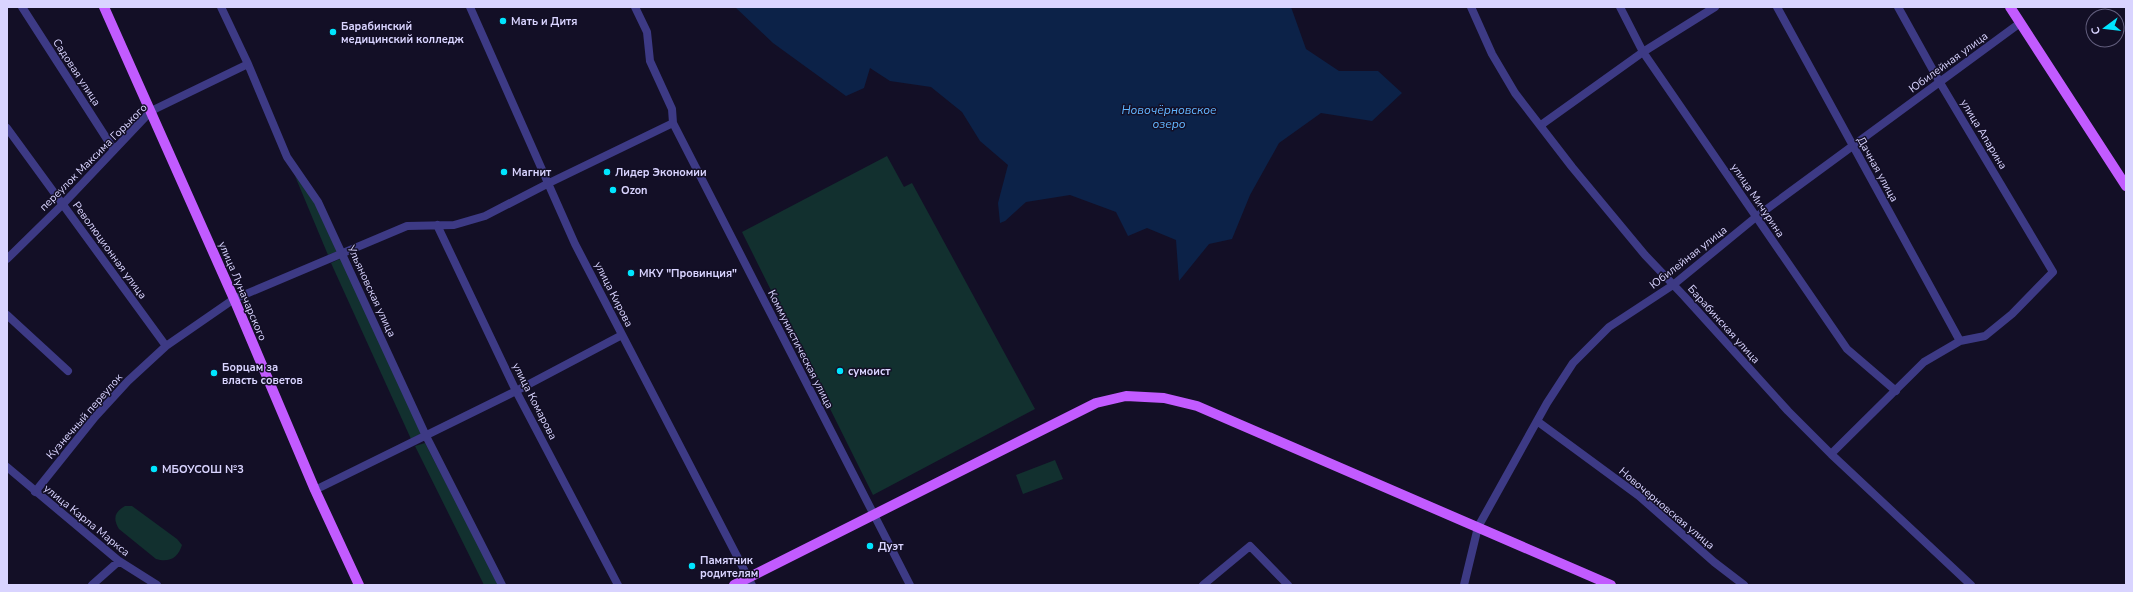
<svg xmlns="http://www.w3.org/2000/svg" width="2133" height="592" font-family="'Nunito Sans',sans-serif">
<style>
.green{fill:#12302f}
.water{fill:#0c2248}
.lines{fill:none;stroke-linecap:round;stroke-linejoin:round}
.minor{stroke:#3d3a85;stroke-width:8}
.major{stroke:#c25bff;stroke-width:10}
.poi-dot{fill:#00e5ff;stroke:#130f26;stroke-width:1.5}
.labels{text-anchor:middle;stroke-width:3;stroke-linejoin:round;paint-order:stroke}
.poi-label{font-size:11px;font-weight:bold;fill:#d9d4ff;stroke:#130f26;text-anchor:start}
.street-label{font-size:11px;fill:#d9d4ff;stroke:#130f26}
.water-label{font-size:12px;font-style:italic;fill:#62b6ff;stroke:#130f26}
</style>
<rect width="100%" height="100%" fill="#130f26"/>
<path class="green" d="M887,156L904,187L912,183L1035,409L873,495L742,232Z
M295,176L316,203L338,251L328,255Z
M342,258L422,433L411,439L331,263Z
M425,443L499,585H484L415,446Z
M1055,460L1063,479L1023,494L1016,475Z
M125,506H132L177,539L182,545C178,558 169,563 156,559L119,529C113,519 114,512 125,506Z"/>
<path class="water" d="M735,7H1291L1306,49L1339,71H1378L1402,93L1372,121L1321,113L1279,143L1250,195L1232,239L1209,244L1179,281L1176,240L1147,228L1128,236L1116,212L1070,195L1026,202L1005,221L1000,223L998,203L1008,165L980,141L962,112L931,87L890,81L870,68L864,88L846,96L773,43Z"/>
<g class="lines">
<path class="minor" d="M22,7L114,150
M221,7L248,64L287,157L318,202L426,436L502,585
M470,7L575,244L752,585
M635,7L647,32L650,61L672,109L673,123L910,585
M1471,7L1492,54L1515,93L1572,167L1645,255L1684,296L1788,411L1831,454L1971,585
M1620,7L1643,52L1847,349L1896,391
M1777,7L1960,341
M1541,125L1643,52L1715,7
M7,128L166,346
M437,225L516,391L618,585
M7,259L63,204L151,111L248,64
M7,315L68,371
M1537,421L1639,496L1714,562L1744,585
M1831,454L1924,362L1960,341L1985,336L2012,314L2053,272L1939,81L1898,7
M7,467L119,561L157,585
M315,490L516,391L622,335
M35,492L95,417L128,381L166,346L234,299L407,226L454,225L485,216L549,183L673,123
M92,585L119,561
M1203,585L1250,546L1288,585
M1464,585L1478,527L1547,403L1573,363L1609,327L1673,285L1756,217L2020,23"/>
<path class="major" d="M104,7L234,299L315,490L359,585
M2010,7L2126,186
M734,585L1096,403L1126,396L1164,398L1197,406L1611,585"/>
</g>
<g class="poi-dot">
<circle cx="503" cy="21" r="4"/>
<circle cx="333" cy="32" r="4"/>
<circle cx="504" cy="172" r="4"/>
<circle cx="607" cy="172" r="4"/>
<circle cx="613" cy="190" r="4"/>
<circle cx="631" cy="273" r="4"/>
<circle cx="840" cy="371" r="4"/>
<circle cx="214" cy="373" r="4"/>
<circle cx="154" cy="469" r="4"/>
<circle cx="870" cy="546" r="4"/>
<circle cx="692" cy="566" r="4"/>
</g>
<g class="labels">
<g class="poi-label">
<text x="511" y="25">Мать и Дитя</text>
<text x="341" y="30">Барабинский<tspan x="341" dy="13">медицинский колледж</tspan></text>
<text x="512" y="176">Магнит</text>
<text x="615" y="176">Лидер Экономии</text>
<text x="621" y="194">Ozon</text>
<text x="639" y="277">МКУ "Провинция"</text>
<text x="222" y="371">Борцам за<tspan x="222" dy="13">власть советов</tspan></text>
<text x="848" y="375">сумоист</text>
<text x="162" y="473">МБОУСОШ №3</text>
<text x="878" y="550">Дуэт</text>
<text x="700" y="564">Памятник<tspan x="700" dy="13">родителям</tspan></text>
</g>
<g class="street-label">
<text transform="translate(1948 62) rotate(-36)" y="4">Юбилейная улица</text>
<text transform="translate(77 72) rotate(57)" y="4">Садовая улица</text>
<text transform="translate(1984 134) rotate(59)" y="4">улица Апарина</text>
<text transform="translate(93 157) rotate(-45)" y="4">переулок Максима Горького</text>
<text transform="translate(1878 169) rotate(61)" y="4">Дачная улица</text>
<text transform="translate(1758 200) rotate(56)" y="4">улица Мичурина</text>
<text transform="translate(110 250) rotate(54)" y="4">Революционная улица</text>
<text transform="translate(1688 257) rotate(-38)" y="4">Юбилейная улица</text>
<text transform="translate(243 291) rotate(67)" y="4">улица Луначарского</text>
<text transform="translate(372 291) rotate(65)" y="4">Ульяновская улица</text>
<text transform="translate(614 294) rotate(63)" y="4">улица Кирова</text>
<text transform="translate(1724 324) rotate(48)" y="4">Барабинская улица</text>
<text transform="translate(801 349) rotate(63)" y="4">Коммунистическая улица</text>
<text transform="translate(535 401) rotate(63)" y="4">улица Комарова</text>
<text transform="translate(84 416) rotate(-49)" y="4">Кузнечный переулок</text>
<text transform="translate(1667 508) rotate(40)" y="4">Новочерновская улица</text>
<text transform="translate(87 520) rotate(39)" y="4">улица Карла Маркса</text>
</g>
<g class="water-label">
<text x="1169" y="114">Новочёрновское<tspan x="1169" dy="14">озеро</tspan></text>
</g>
</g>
<rect width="2133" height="592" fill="none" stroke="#d9d4ff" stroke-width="16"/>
<g transform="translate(2105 28) rotate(255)"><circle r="19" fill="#130f26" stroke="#625e7d"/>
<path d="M0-3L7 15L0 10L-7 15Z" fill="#00e5ff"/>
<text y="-6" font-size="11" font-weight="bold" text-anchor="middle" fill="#d9d4ff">С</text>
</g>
</svg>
